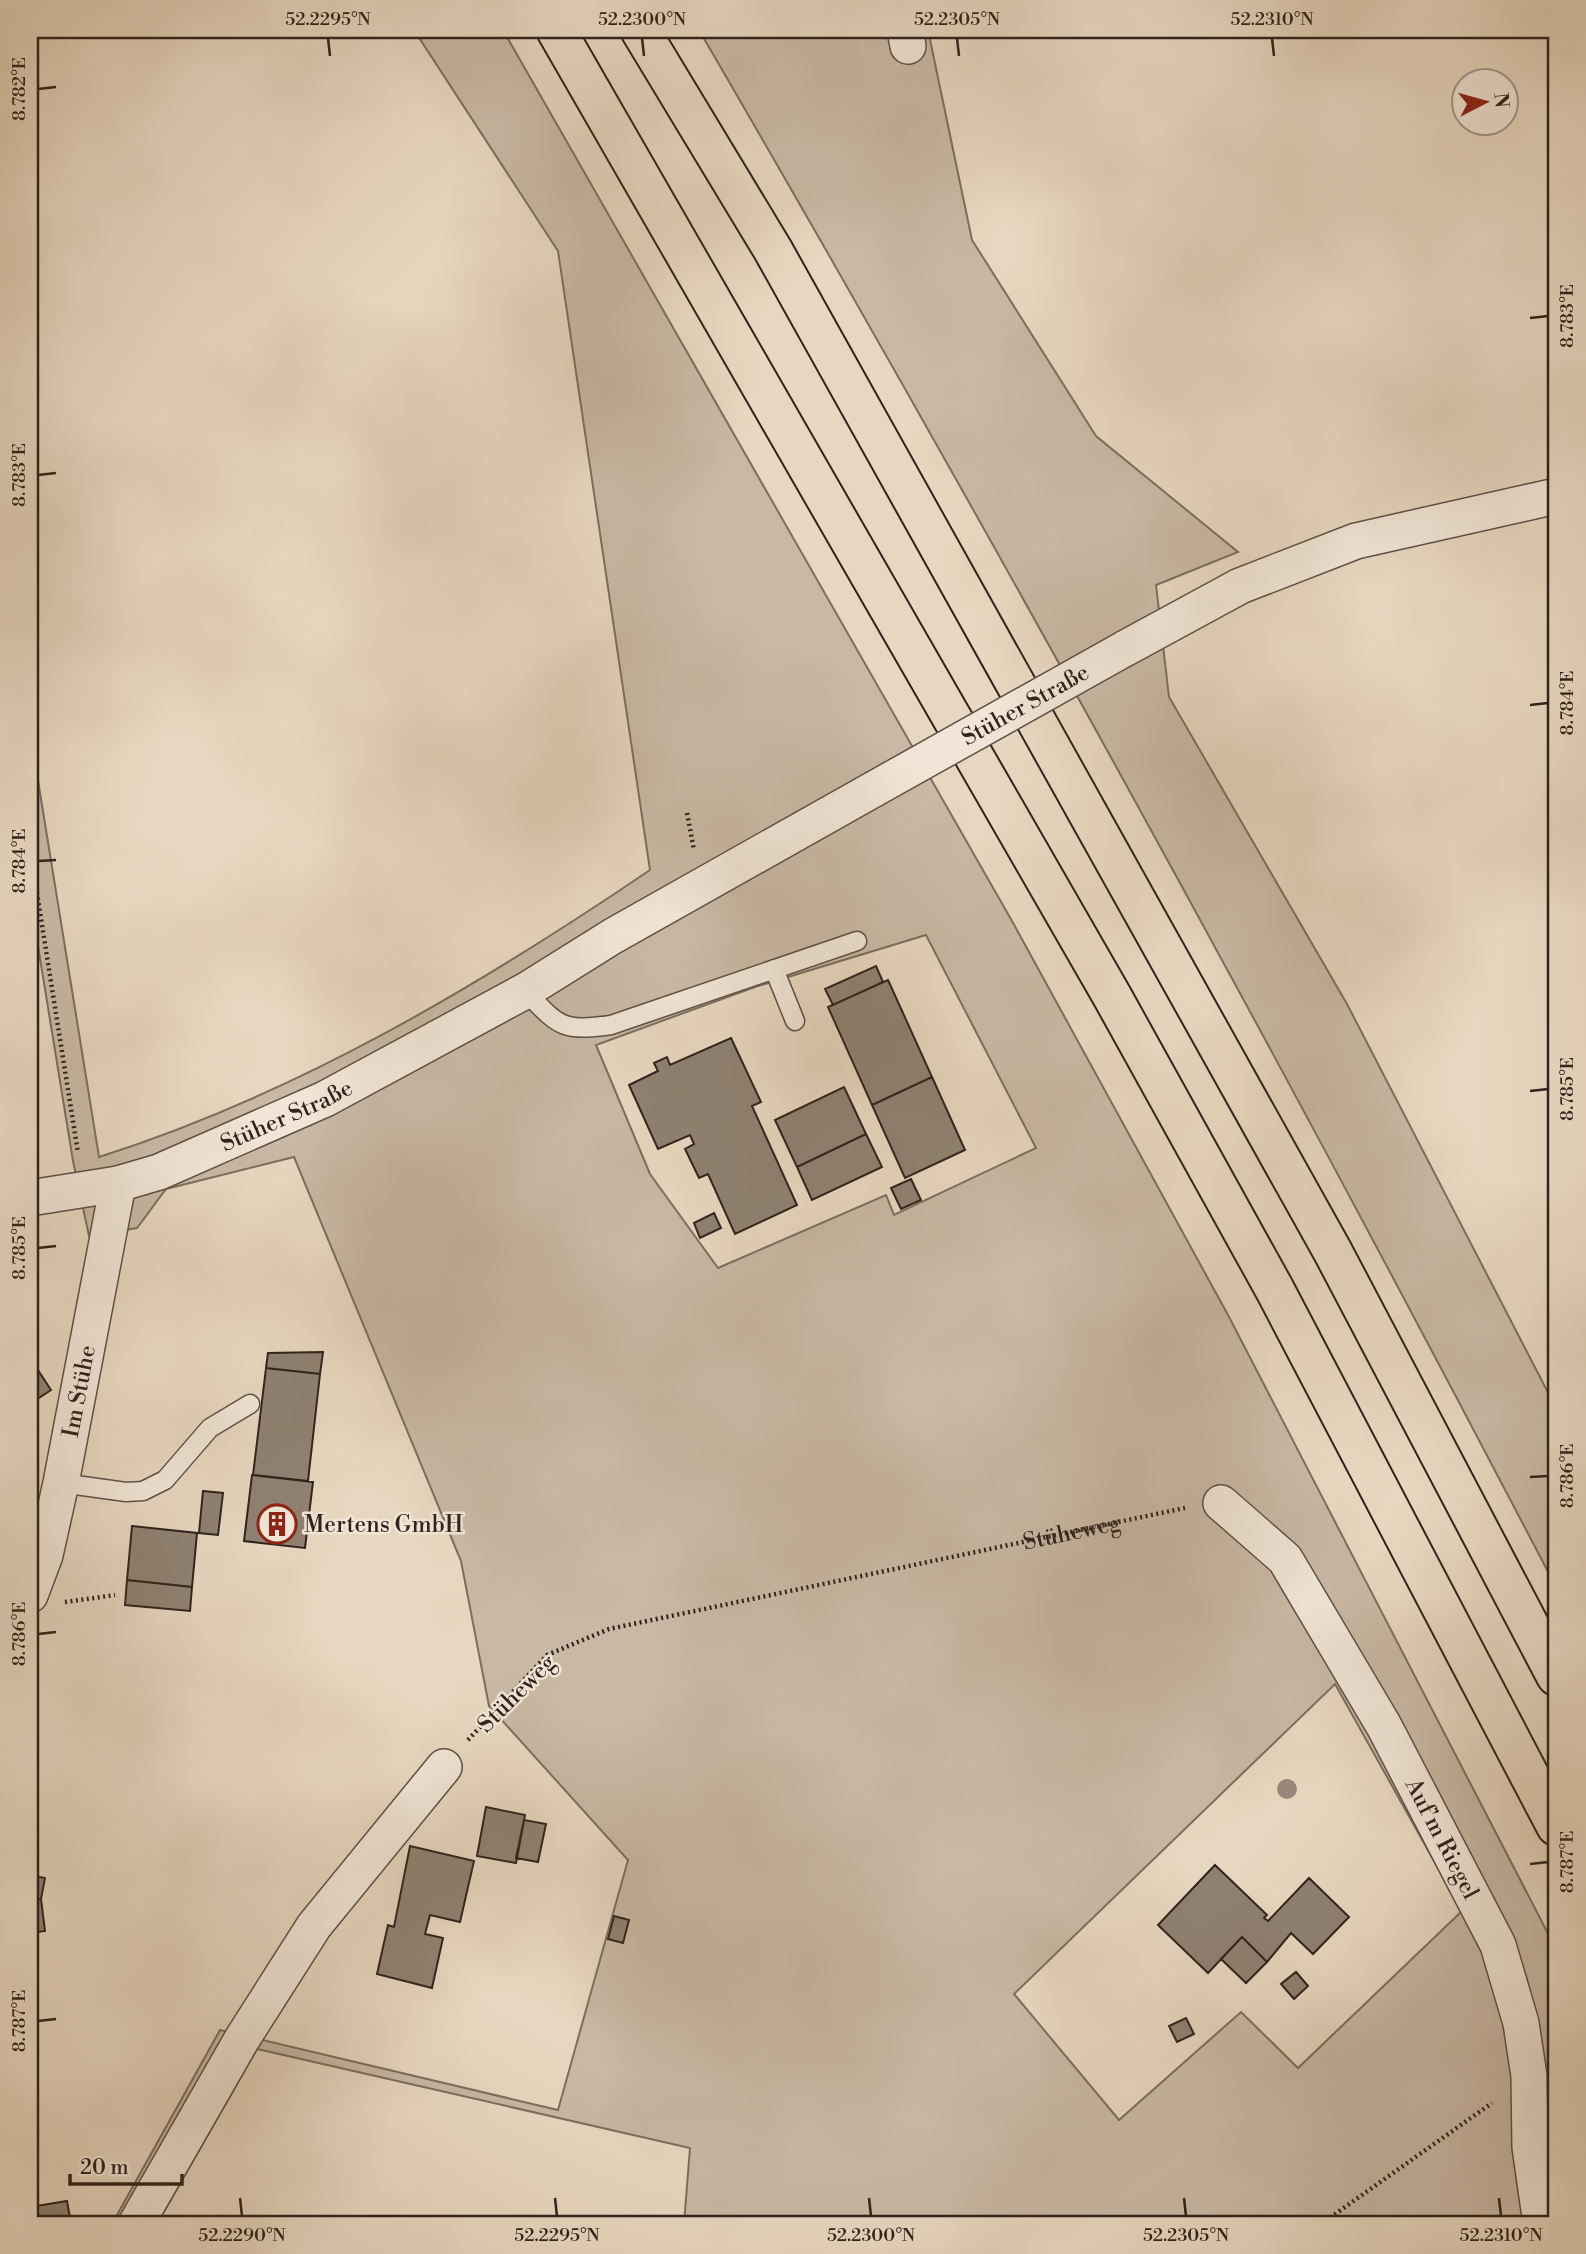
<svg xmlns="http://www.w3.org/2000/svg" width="1586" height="2254" font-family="'Libre Bodoni',serif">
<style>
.green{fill:#c9b8a4;stroke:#7c6e60;stroke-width:2;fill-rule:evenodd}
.building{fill:#8f8172;stroke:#2f231d;stroke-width:2}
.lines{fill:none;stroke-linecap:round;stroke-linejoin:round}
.lane-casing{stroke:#5d5046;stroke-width:21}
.street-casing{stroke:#5d5046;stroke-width:38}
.highway-casing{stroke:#2f231d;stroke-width:42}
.path{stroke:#2f231d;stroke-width:4.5;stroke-dasharray:2 3.5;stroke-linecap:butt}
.lane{stroke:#f0e5d6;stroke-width:18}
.street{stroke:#f0e5d6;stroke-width:35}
.highway{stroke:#e8d7c0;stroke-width:38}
.street-bridge-casing{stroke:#5d5046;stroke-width:38;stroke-linecap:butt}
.street-bridge{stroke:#f0e5d6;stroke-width:35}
.tree{fill:#988879}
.ticks{fill:none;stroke:#2f231d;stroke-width:2.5}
.labels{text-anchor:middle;stroke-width:5;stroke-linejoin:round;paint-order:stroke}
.street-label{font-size:23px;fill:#2f231d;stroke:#f0e5d6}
.poi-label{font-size:23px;fill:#2f231d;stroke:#f0e5d6;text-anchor:start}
.neatline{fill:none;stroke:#2f231d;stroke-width:2.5}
.ticks-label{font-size:18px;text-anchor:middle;fill:#2f231d}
</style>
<rect width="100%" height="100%" fill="#e8d7c0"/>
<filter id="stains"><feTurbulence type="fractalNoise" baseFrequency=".00286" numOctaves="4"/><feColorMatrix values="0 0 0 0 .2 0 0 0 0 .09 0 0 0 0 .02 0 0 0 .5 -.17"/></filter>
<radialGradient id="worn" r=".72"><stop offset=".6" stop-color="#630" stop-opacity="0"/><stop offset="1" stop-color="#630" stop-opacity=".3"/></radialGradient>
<path class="green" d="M414,30H503L1012,921L1228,1315L1556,1949V2224H684L690,2148L257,2049L157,2224H112L220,2030L558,2110L628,1860L489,1706L461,1561L294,1157L166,1189L137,1228L89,1236L73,1161L30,897V731L99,1157C297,1094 479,986 650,870L558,251ZM926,935L1036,1148L894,1215L886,1195L718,1268L650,1174L596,1045L755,987ZM1335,1684L1462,1911L1298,2068L1241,2012L1119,2120L1014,1994Z
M699,30H928L972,240L1096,436L1238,552L1156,585L1169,697L1347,1004L1556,1408V1587C1282,1062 997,542 699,30Z"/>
<path class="building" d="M876,966L883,982L833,1005L825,989Z
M888,980L932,1077L872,1105L828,1007Z
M731,1038L761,1102L752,1106L797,1205L735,1234L708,1174L699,1178L685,1149L694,1144L690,1135L658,1149L629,1085L658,1071L654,1063L667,1057L670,1065Z
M932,1077L965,1150L905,1178L872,1105Z
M844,1087L866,1134L797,1167L775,1120Z
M866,1134L882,1167L812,1200L797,1167Z
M911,1179L921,1200L901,1209L891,1188Z
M714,1213L721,1228L700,1238L694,1223Z
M323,1352L320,1374L266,1368L268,1353Z
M30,1358L51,1390L30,1404Z
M266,1368L320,1374L308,1481L253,1475Z
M252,1475L313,1482L305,1548L244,1541Z
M203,1491L223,1493L218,1535L199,1533Z
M132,1526L197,1533L192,1587L127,1580Z
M127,1580L192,1587L190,1611L125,1605Z
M486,1807L525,1815L516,1863L477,1856Z
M524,1820L546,1824L538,1862L516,1858Z
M410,1846L474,1861L460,1922L430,1915L425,1934L443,1938L432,1988L377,1974L388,1925L394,1927Z
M1215,1865L1267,1915L1264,1918L1268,1921L1309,1878L1349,1917L1313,1954L1291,1933L1267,1962L1242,1937L1208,1973L1158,1925Z
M34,1876L45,1878L41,1899L30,1901V1878Z
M41,1899L45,1931L30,1933V1901Z
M614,1916L629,1920L623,1943L608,1939Z
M1242,1937L1267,1962L1246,1983L1221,1959Z
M1296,1972L1308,1986L1294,1999L1281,1984Z
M1186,2018L1194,2034L1177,2042L1169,2026Z
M67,2201L71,2224H39L36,2206Z"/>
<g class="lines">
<g class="lane-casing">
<path id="lane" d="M774,969L795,1021
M525,991C559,1026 561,1032 611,1025L857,941
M61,1483L126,1492L143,1491L165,1480L210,1428L250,1404"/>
</g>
<g class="street-casing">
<g id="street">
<path d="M905,30L908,46"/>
<path d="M1124,649L1240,586L1356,541L1556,496"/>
<path id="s2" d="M30,1198L118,1184L159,1172L325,1099L525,991L613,936L874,789"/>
<path id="s3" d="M1221,1503L1285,1559L1384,1726L1498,1945L1521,2023L1529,2076L1530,2147L1541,2224"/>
<path id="s4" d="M30,1595L45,1555L61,1483L118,1184"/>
<path d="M136,2224L242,2039L314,1926L444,1767"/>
</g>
</g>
<g class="highway-casing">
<path id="highway" d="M556,30L1112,996L1275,1290L1556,1826
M640,30L773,250L1333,1252L1556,1676"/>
</g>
<g class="path">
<path d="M687,813L694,850"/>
<path d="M30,849L78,1153"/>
<path d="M65,1602L115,1595"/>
<path id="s1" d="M468,1740L547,1655L609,1629L1185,1508"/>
<path d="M1321,2224L1492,2103"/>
</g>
<use href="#lane" class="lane"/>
<use href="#street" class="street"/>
<use href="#highway" class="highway"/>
<g class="street-bridge-casing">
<g id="street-bridge">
<path id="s5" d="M874,789L1124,649"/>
</g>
</g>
<use href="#street-bridge" class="street-bridge"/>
</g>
<circle class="tree" cx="1287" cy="1789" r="10"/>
<path class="ticks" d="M328,38L330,56M642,38L644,56M957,38L959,56M1272,38L1274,56M38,89L56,87M1530,318L1548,316M38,475L56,473M1530,705L1548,703M38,861L56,860M1530,1091L1548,1089M38,1248L56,1246M1530,1477L1548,1476M38,1634L56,1632M1530,1864L1548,1862M38,2021L56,2019M240,2198L242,2216M555,2198L557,2216M869,2198L871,2216M1184,2198L1186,2216M1499,2198L1501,2216"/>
<defs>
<g id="building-ring" transform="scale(2.0125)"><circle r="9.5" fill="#f0e5d6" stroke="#8f2418" stroke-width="1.5"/><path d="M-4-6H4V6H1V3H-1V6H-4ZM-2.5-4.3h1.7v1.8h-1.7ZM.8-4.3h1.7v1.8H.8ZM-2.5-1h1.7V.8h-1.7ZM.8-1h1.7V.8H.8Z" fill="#8f2418"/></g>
</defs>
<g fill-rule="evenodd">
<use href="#building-ring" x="277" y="1524"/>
</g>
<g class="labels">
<g class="street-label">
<text dy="8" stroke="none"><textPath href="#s5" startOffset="173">Stüher Straße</textPath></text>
<text dy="8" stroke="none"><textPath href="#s2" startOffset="271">Stüher Straße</textPath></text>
<text dy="8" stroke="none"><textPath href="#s4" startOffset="210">Im Stühe</textPath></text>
<text dy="8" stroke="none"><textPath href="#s1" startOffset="656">Stüheweg</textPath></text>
<text transform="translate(516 1693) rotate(-45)" y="8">Stüheweg</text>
<text dy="8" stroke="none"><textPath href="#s3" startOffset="406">Auf'm Riegel</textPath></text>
</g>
<g class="poi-label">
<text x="304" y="1532">Mertens GmbH</text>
</g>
</g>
<rect width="1586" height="2254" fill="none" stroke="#e8d7c0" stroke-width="77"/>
<g transform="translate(1485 102) rotate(84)"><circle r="33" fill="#f0e5d6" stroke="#a3978c" stroke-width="2"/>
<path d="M0-5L12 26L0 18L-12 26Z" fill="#8f2418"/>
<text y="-10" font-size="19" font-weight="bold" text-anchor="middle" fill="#2f231d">N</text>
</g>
<path d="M70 2174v10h112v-10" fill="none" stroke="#2f231d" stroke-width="3.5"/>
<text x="80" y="2174" font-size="21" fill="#2f231d" stroke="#f0e5d6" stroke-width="5" paint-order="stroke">20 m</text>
<rect x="38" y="38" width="1510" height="2178" class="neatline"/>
<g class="ticks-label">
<text x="328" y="25">52.2295°N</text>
<text x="642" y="25">52.2300°N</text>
<text x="957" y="25">52.2305°N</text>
<text x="1272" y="25">52.2310°N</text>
<text transform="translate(19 89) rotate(-90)" y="6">8.782°E</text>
<text transform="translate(1567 316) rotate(-90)" y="6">8.783°E</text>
<text transform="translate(19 475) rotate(-90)" y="6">8.783°E</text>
<text transform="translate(1567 703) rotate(-90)" y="6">8.784°E</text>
<text transform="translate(19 861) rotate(-90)" y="6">8.784°E</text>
<text transform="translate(1567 1089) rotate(-90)" y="6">8.785°E</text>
<text transform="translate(19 1248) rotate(-90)" y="6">8.785°E</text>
<text transform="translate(1567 1476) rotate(-90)" y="6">8.786°E</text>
<text transform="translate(19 1634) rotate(-90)" y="6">8.786°E</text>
<text transform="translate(1567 1862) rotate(-90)" y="6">8.787°E</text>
<text transform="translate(19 2021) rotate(-90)" y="6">8.787°E</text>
<text x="242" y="2241">52.2290°N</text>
<text x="557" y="2241">52.2295°N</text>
<text x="871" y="2241">52.2300°N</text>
<text x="1186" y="2241">52.2305°N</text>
<text x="1501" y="2241">52.2310°N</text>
</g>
<rect width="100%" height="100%" filter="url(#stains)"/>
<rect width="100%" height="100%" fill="url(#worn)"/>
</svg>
